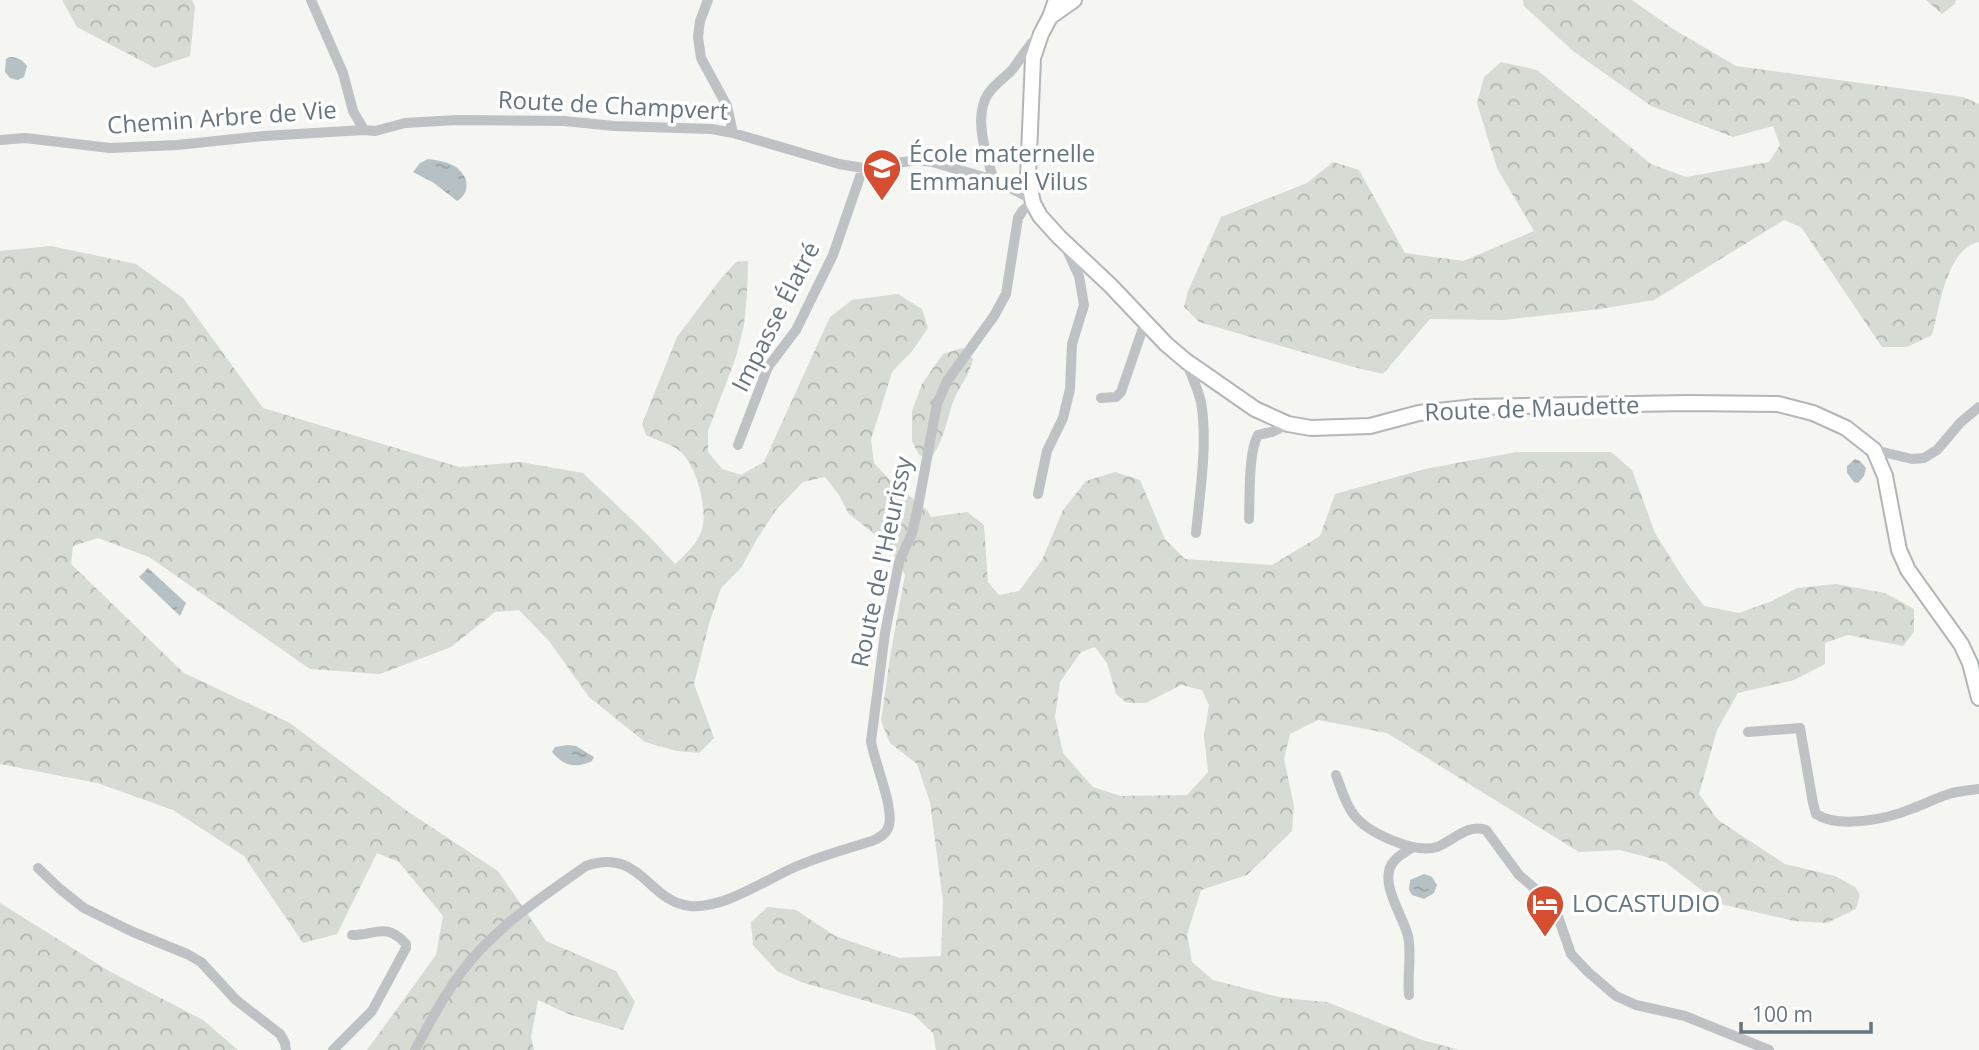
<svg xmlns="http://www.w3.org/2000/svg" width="1979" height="1050" font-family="'Open Sans',sans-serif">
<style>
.forest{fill:url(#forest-crowns);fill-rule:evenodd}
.water{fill:url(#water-ripples)}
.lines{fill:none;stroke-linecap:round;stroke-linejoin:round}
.secondary-casing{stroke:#b1b6b9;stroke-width:18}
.street{stroke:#bec2c5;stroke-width:10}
.secondary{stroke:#fff;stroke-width:14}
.labels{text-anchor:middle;stroke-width:7;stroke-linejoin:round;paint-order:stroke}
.street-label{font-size:24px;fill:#667680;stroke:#fff}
.poi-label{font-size:24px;fill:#667680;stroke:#fff;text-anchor:start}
</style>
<defs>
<pattern id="forest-crowns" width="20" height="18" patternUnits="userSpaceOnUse" patternTransform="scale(1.75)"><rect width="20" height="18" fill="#d6dbd3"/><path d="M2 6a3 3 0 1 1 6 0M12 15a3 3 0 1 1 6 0" fill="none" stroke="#b1b6b0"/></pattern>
<pattern id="water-ripples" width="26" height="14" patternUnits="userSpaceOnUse" patternTransform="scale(1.75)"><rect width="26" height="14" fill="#b5c1c4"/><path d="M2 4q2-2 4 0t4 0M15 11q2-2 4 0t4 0" fill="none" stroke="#97a1a4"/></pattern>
</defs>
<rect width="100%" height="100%" fill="#f5f5f1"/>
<path class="forest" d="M62,0H192L195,7L190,56L155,68L77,27Z
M1523,0H1632L1673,29L1736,66L1963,97L1979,104V242C1946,249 1940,307 1932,335L1907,347H1882L1801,227L1784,220L1654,300L1600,309L1504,320L1430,319L1383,374L1350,366L1199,322L1184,307L1188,291L1221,217L1307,183L1333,162L1359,170L1405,253L1463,261L1534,231L1497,168L1477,103L1484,77L1501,62L1537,70L1651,164L1686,177L1769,162L1780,145L1773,126L1733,137L1651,106L1573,51L1524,6Z
M1926,0H1956L1955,4L1942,14Z
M51,246L136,264L183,298L263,408L459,467L521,462L583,473L648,535L675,564C686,554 697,544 702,530C708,508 696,461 677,449C668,443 656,440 646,435L642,424L677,337L719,281L736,262L748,261L747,295L744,325L736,357L708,431V452L722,469L741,475L764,462L830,317L852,300L898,294L922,309L928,328L913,350L892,372L871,440L874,463L889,479L927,510L931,517L967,512L984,525L988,582L999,595L1019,591L1042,560L1063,510L1086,481L1115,472L1140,480L1165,539L1185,559L1272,565L1320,536L1335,494L1425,469L1516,452H1611L1632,470L1655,533L1685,581L1704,606L1739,613L1772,601L1797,588L1836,584L1885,593L1914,609V632L1903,646L1848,635L1825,643V664L1794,680L1738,693L1717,730L1699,794L1718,820L1785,864L1835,876L1855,887L1860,895L1856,909L1827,923L1794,921L1720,904L1665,862L1620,850L1579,852L1387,733L1318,720L1290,734L1284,759L1294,806L1292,831L1247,875L1201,890L1187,934L1192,962L1213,980L1283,998L1327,1002L1422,1040L1460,1050H936L933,1033L914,1015L801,982L777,971L753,945L751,922L768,907L796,910L835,936L899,958L941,956L943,901L930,802L917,764L890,743L881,721L891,651L905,575L889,546L848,513L839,495L825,477L803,482L776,510L757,539L741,568L721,588L709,624L694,684L714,738L699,753L677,751L645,742L589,697L549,641L519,610L495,612L451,647L380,674L310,669L149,557L98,538L73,546L71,564L184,673L290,723L410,813L498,871L546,941L616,971L635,1002L623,1030L568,1014L538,1000L531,1037L534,1050H367L436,955L443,916L399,862L377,853L337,934L303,943L244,856L173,810L97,783L0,764V251ZM1095,647L1107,663L1116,694L1127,703H1146L1181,685L1202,690L1209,705L1204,736L1208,772L1187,795L1121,796L1093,787L1063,753L1055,717L1060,682L1081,652Z
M962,348L973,359C970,373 962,383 956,395C946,417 947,436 931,458L919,455L912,441V411L922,384L943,354Z
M0,903L109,971L203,1020L238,1050H0Z"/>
<path class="water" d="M9,57C17,57 22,59 27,66L24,77L18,80L10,78L5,72L6,59Z
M428,159C437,160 448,162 456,167C469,177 471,192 457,201L434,183L413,172L420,163Z
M1855,459L1860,461L1866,468L1864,476L1858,483L1854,482L1847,473V466Z
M148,568L186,603L180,616L139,577Z
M568,745L576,746L594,757L592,761C575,769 564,766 552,752L555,747Z
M1424,874L1432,877L1437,885L1434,893L1424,899L1412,895L1409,890L1410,880Z"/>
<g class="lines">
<g class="secondary-casing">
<path id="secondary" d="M1056,0L1050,17L1041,34L1033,58L1028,178L1033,203L1040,216L1059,237L1111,286L1166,344L1186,361L1255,409L1288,424L1311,428L1370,426L1419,413L1475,407L1687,403L1778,404L1813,413L1846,428L1874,450L1885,476L1899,550L1908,570L1961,644L1970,663L1979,698
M1050,17L1074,0"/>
</g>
<path class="street" d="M311,0L343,73L353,111L364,130L375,131L405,123L457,120L564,121L614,126L712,129L733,133L839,164L863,168L917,160L932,162L994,180L1032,199
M708,0L700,21L698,37L701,58L727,106L733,133
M0,140L25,138L110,148L177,145L264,136L364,130
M994,180C986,157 973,116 988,94C994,85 1004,78 1012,70C1021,58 1028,46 1039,35
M1186,361C1191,375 1198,389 1201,402C1208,442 1200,492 1196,533
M1101,398L1116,397L1121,392L1145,322
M738,445L768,367L796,330L833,255L863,168
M1874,450L1912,459L1924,458L1937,450L1961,422L1979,407
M1038,494L1047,451L1063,418L1070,389L1072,344L1084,305L1079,276L1065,246
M1249,519C1250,498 1248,452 1258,435L1272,432L1288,424
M1748,732L1800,728L1813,803L1816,814C1839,829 1887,819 1911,809C1925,804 1938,797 1952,793C1961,791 1970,790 1979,789
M1336,775C1341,788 1345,804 1354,815C1368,833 1414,854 1437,847C1453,841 1468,823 1486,830L1519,875L1554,905L1571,954L1588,972L1616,996L1636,1005L1685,1016L1769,1050
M38,868L60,889L84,908L133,932L187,954L201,962L236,1000L280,1034L285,1043L286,1050
M1409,995C1407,976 1412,955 1408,936C1403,915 1376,879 1395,860C1399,855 1407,851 1413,847
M333,1050L372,1011L406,948V944C386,922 376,935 352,935
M415,1050C433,1016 453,978 480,950C511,917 549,892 586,866C641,847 648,902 690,906C724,909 765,880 795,867C820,856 846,849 872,841C879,838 885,835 888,828C896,811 874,762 871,741L885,633L899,562L912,533L917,512L937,404L947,381L994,316L1006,294L1018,218L1023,210L1033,203"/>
<use href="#secondary" class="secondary"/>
</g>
<defs>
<g id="school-pin" transform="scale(2.0125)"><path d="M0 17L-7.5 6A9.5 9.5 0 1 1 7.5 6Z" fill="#d54e31" stroke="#fff"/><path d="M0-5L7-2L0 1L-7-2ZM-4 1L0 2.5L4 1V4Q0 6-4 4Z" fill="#fff"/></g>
<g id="hotel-pin" transform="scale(2.0125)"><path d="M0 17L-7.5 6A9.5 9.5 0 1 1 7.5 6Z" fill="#d54e31" stroke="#fff"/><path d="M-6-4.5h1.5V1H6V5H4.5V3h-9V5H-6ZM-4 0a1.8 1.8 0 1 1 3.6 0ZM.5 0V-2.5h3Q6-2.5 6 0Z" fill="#fff"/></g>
</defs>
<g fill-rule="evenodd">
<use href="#school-pin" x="882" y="168"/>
<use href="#hotel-pin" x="1545" y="904"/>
</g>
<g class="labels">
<g class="street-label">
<text transform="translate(613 106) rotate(3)" y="8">Route de Champvert</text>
<text transform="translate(222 118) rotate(-4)" y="8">Chemin Arbre de Vie</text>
<text transform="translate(776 317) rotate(-63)" y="8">Impasse Élatré</text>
<text transform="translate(1532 409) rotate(-2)" y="8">Route de Maudette</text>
<text transform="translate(882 562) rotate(-78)" y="8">Route de l'Heurissy</text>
</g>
<g class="poi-label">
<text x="909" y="162">École maternelle<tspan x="909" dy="28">Emmanuel Vilus</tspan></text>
<text x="1572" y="912">LOCASTUDIO</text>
</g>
</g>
<path d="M1741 1022v10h130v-10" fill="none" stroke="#667680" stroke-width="3.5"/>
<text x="1752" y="1022" font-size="21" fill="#667680" stroke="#ffffff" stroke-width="5" paint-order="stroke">100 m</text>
</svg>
